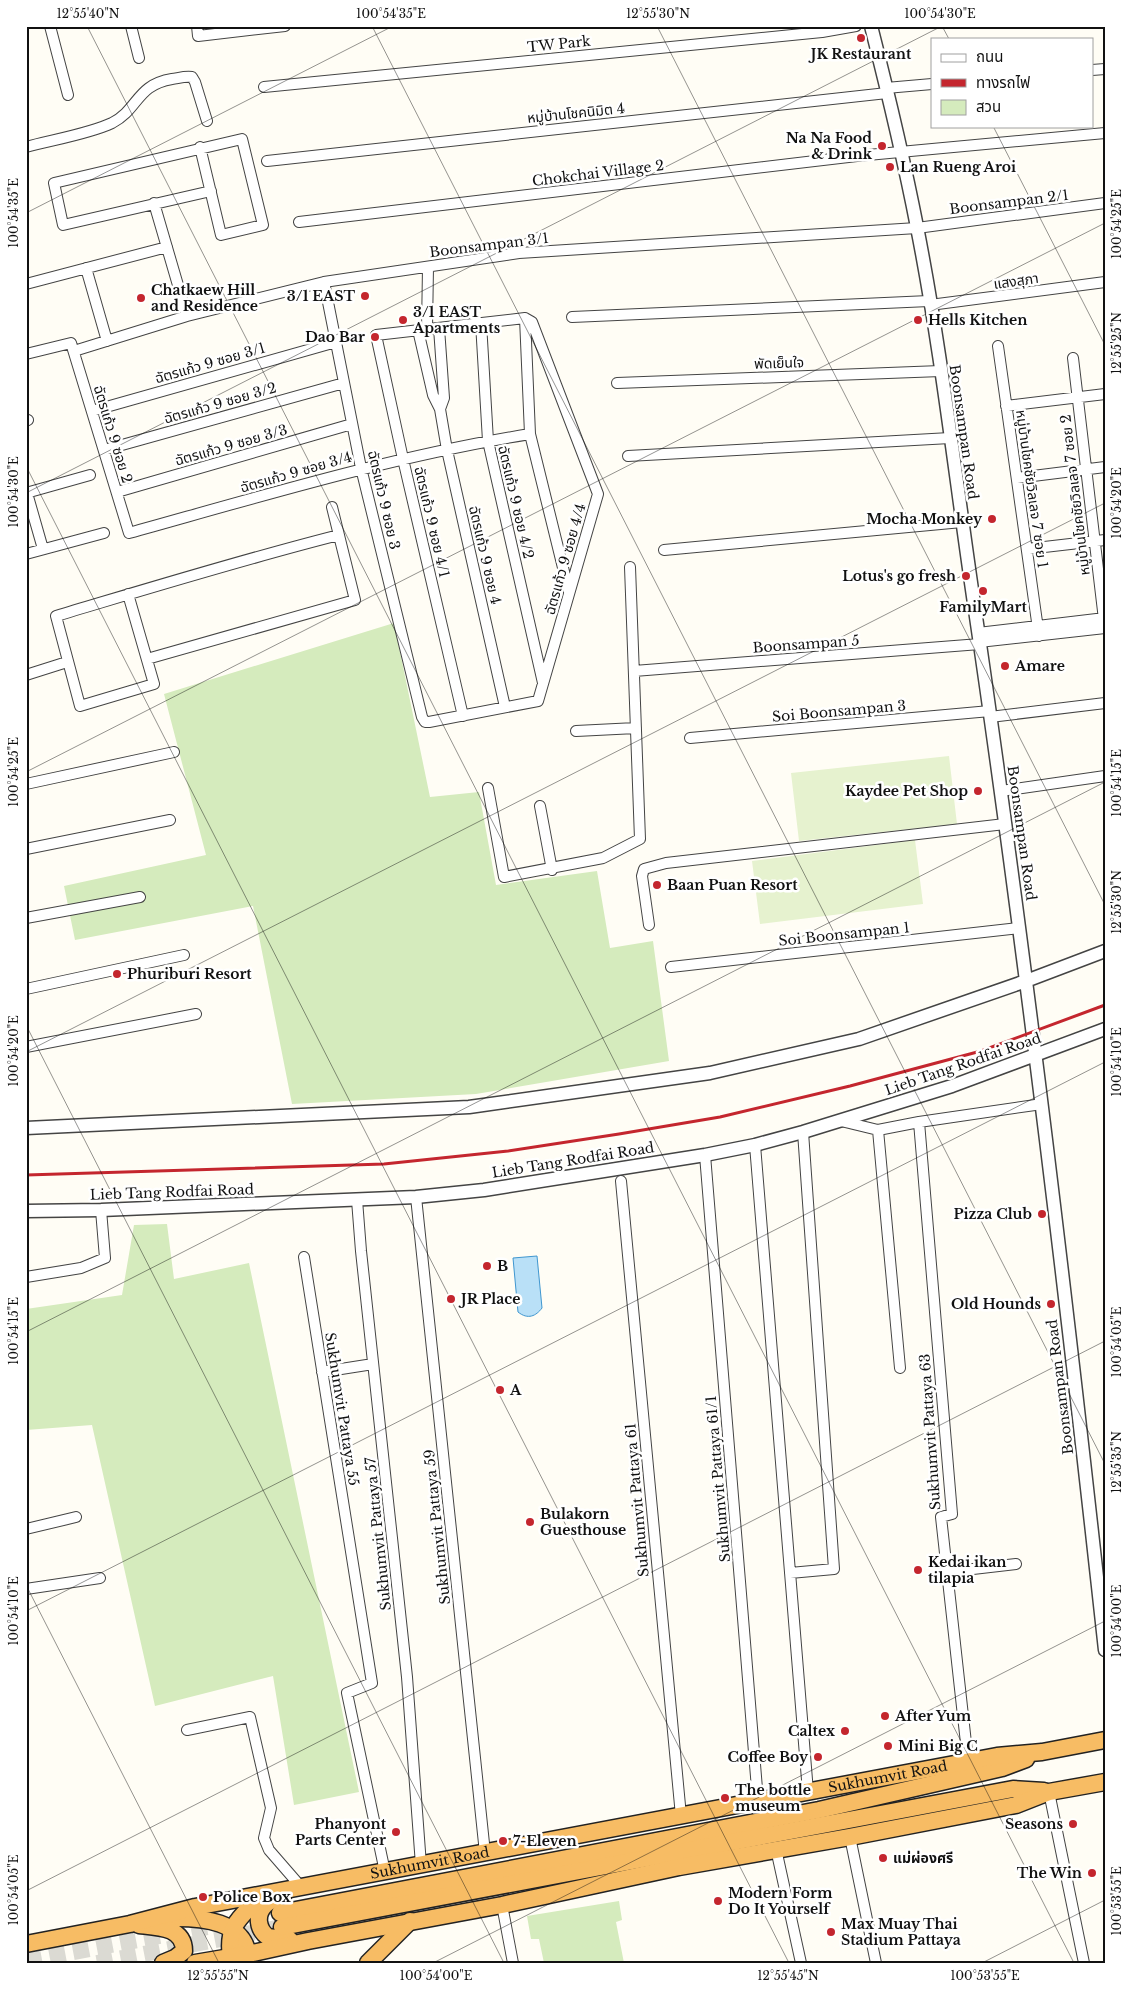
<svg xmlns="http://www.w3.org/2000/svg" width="1131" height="1989" font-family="'Libre Baskerville','Noto Sans Thai',serif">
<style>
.green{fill:#d5ebbd}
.pitch{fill:#e6f2cf}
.water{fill:#b9e0f7;stroke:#3f96cf}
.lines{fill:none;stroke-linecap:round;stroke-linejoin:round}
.trunk-tunnel{stroke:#dbdad3;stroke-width:16;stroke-dasharray:16 8;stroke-linecap:butt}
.minor-casing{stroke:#444;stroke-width:12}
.tertiary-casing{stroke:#444;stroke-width:15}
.trunk-casing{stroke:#222;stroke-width:19}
.minor{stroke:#fff;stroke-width:10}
.tertiary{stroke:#fff;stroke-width:12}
.trunk{stroke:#f7bc64;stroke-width:16}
.rail{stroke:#c4262e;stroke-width:3}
.ticks{fill:none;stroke:#111;stroke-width:1;stroke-opacity:0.45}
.poi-dot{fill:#c4262e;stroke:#fff;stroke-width:2}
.labels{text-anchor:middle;stroke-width:5;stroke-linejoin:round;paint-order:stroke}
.street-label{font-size:14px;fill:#111;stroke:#fff}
.poi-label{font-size:14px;font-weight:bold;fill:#111;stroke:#fff;text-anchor:start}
.neatline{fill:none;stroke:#111;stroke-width:2}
.ticks-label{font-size:12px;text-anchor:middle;fill:#111}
</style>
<rect width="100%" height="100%" fill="#fffdf5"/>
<path class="green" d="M394,623L430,797L479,792L496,885L597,871L610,948L653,941L669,1061L476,1094L292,1104L253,906L75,940L64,886L206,855L164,694Z
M167,1224L174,1279L249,1263L359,1792L294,1805L273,1676L155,1706L92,1425L26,1430V1309L122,1295L134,1225Z
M619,1901L622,1920L616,1922L624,1963H544L539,1939H531L527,1916Z"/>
<path class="pitch" d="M949,756L957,824L799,841L791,773Z
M915,840L923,904L760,924L752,861Z"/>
<path class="water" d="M537,1256L542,1308C536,1316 528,1320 518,1312L513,1258Z"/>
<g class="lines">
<path class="trunk-tunnel" d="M26,1961L223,1924
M97,1963L282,1927"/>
<g class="minor-casing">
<path id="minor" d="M50,26L68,95
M131,26L139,58
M197,26L198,36L285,26
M1092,70L1105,69
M264,87L822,32L856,26
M886,88L932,84
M26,147C51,140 89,134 112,123C139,109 136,85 172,79C179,78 185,76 192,77L195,82L207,121
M200,147L221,235L263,225
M267,161L887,93
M211,191L63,225L54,183L242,139L263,225
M154,203L187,316
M299,222L857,156L1105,133
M86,268L107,341
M324,282L361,468L422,717L425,722H429L538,701L598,494L532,322L525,318
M26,284L167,247
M930,305L1105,282
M572,317L929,301
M525,318L530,434L569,592
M481,323L488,441L543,683
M439,328L444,398L440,409
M427,329L428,267
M418,330L433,395L440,409L447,450L505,707
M998,346L1039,636
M74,351L187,316L324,282L519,253L917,228L1105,203
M26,354L71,343L129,533C262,496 394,456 530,434
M617,383L941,371
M1006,406L1105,394
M92,411L336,342
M26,421L28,420
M104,450L344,383
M628,456L950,438
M1017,478L1105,467
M117,492L352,424
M26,493L90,475
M27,493L43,549
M1027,549L1105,540
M664,550L962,522
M26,554L104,533
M128,594L154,684L80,706L56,616C150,588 244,559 339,535
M978,633L1105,618
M979,642L1105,628L1073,358
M147,659L355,600L332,507
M634,671L980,644
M26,675L67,662
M463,716L403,459L376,335L525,318
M990,717L1105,703
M576,731L636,728
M690,738L990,711
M26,784L174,752
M488,788L504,877L603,858L640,839L630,567
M1001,791L1105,776
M540,806L552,870
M26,849L170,820
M26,918L140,897
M649,925L642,876L644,869L666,863L1005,824
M671,967L1019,928
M26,989L184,955
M26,1047L196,1014
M841,1121L878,1130L919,1122L1042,1104
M919,1122L952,1514L941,1517L968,1761
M878,1130L900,1368
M755,1145L808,1792
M705,1155L758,1801
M621,1181L681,1816
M416,1197L485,1853
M357,1200L361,1251L407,1677L421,1865
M304,1257L372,1683L347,1693L385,1872
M26,1277L81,1268L105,1258L101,1210
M322,1372L373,1364
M26,1529L76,1517
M947,1572L1016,1564
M790,1573L834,1569L803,1132
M26,1589L100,1578
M187,1730L250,1717L271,1808L264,1838L269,1850L302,1888
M1049,1792L1084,1963
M850,1837L876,1963
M776,1849L801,1963
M502,1905L513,1963"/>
</g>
<g class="tertiary-casing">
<path id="tertiary" d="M871,26C888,93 904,160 917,227C942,354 956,483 975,610C1026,956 1067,1302 1105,1650
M26,1128L469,1107L710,1073L859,1039L1026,981L1105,951
M26,1211L101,1210L416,1197L484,1190L705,1155L755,1145L803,1132L952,1086L1105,1029"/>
</g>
<g class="trunk-casing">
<g id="trunk">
<path d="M283,1896C277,1898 269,1901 265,1905C255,1915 258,1930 268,1937L290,1940"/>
<path d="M280,1913L819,1810L1002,1768L1026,1759"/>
<path d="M176,1918C203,1918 242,1921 248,1954"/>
<path d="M139,1925C158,1927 184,1927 184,1951L175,1958L163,1963"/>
<path d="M282,1927L1013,1789L1044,1791"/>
<path id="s1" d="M26,1944L130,1924L195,1907L997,1756L1042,1752L1105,1740"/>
<path d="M231,1957C226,1925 241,1917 261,1896"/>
<path d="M195,1963L248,1954L308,1941L502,1905L679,1867L850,1837L1016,1805L1049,1792L1105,1782"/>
<path d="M368,1963L410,1921"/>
</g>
</g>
<use href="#minor" class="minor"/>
<use href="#tertiary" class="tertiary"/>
<use href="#trunk" class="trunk"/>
<path class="rail" d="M26,1175L384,1164L508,1151L619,1134L720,1117L850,1086L981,1051L1105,1005"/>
</g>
<path class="ticks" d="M87,26L1074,1963M372,26L1105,1464M657,26L1105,905M942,26L949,39M993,126L1105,345M26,213L393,26M26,466L789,1963M26,493L942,26M26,772L1105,223M26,1025L504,1963M26,1052L1105,503M26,1332L1105,782M26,1585L219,1963M26,1611L1105,1062M26,1891L1105,1341M433,1963L1105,1621M982,1963L1105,1900"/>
<g class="poi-dot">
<circle cx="861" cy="38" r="5"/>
<circle cx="882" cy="146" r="5"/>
<circle cx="890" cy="167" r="5"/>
<circle cx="365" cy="296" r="5"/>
<circle cx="141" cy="298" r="5"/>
<circle cx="403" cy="320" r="5"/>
<circle cx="918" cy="320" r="5"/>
<circle cx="375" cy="337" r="5"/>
<circle cx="992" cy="519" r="5"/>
<circle cx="966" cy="576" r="5"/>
<circle cx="983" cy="591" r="5"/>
<circle cx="1005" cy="666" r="5"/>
<circle cx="978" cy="791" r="5"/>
<circle cx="657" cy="885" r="5"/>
<circle cx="117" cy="974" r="5"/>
<circle cx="1042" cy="1214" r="5"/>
<circle cx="487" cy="1266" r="5"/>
<circle cx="451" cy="1299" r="5"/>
<circle cx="1051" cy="1304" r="5"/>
<circle cx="500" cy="1390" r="5"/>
<circle cx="530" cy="1522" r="5"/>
<circle cx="918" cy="1570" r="5"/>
<circle cx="885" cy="1716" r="5"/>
<circle cx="845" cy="1731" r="5"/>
<circle cx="888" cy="1746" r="5"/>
<circle cx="818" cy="1757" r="5"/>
<circle cx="725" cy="1798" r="5"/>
<circle cx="1073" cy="1824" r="5"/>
<circle cx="396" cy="1832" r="5"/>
<circle cx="503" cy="1841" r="5"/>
<circle cx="883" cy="1858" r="5"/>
<circle cx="1092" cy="1873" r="5"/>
<circle cx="203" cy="1897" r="5"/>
<circle cx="718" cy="1901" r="5"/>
<circle cx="831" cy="1932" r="5"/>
</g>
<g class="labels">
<g class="street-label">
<text transform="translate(559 44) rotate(-6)" y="5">TW Park</text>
<text transform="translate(576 113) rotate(-6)" y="5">หมู่บ้านโชคนิมิต 4</text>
<text transform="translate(598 173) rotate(-7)" y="5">Chokchai Village 2</text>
<text transform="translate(1009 202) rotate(-7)" y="5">Boonsampan 2/1</text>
<text transform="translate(489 245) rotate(-7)" y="5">Boonsampan 3/1</text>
<text transform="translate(1016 281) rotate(-8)" y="5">แสงสุภา</text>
<text transform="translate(210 363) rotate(-16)" y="5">ฉัตรแก้ว 9 ซอย 3/1</text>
<text transform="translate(779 363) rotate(-2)" y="5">พัดเย็นใจ</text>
<text transform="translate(220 403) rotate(-16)" y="5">ฉัตรแก้ว 9 ซอย 3/2</text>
<text transform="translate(964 432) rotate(82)" y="5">Boonsampan Road</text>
<text transform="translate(113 434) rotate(73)" y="5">ฉัตรแก้ว 9 ซอย 2</text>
<text transform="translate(231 445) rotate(-16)" y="5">ฉัตรแก้ว 9 ซอย 3/3</text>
<text transform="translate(296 472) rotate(-16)" y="5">ฉัตรแก้ว 9 ซอย 3/4</text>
<text transform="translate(1032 489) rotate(82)" y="5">หมู่บ้านโชคชัยวิลเลจ 7 ซอย 1</text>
<text transform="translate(1075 495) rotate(-97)" y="5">หมู่บ้านโชคชัยวิลเลจ 7 ซอย 2</text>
<text transform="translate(384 500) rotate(77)" y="5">ฉัตรแก้ว 9 ซอย 3</text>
<text transform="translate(516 502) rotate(77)" y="5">ฉัตรแก้ว 9 ซอย 4/2</text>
<text transform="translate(432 522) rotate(77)" y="5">ฉัตรแก้ว 9 ซอย 4/1</text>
<text transform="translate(485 555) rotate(77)" y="5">ฉัตรแก้ว 9 ซอย 4</text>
<text transform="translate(565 559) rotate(-74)" y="5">ฉัตรแก้ว 9 ซอย 4/4</text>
<text transform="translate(806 644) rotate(-4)" y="5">Boonsampan 5</text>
<text transform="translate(839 711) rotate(-5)" y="5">Soi Boonsampan 3</text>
<text transform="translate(1022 833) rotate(82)" y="5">Boonsampan Road</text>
<text transform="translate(844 934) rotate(-6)" y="5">Soi Boonsampan 1</text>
<text transform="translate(963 1064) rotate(-19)" y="5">Lieb Tang Rodfai Road</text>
<text transform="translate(573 1160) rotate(-9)" y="5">Lieb Tang Rodfai Road</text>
<text transform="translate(172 1192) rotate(-2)" y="5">Lieb Tang Rodfai Road</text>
<text transform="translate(1060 1387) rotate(-97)" y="5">Boonsampan Road</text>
<text transform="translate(342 1409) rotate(81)" y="5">Sukhumvit Pattaya 55</text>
<text transform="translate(930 1432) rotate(-94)" y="5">Sukhumvit Pattaya 63</text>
<text transform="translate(718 1479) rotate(-95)" y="5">Sukhumvit Pattaya 61/1</text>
<text transform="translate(637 1500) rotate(-95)" y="5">Sukhumvit Pattaya 61</text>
<text transform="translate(437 1527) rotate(-96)" y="5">Sukhumvit Pattaya 59</text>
<text transform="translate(378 1534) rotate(-96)" y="5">Sukhumvit Pattaya 57</text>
<text dy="5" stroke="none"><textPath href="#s1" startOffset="878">Sukhumvit Road</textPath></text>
<text dy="5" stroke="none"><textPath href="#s1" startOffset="412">Sukhumvit Road</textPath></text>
</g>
<g class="poi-label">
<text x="861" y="59" text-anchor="middle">JK Restaurant</text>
<text x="872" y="143" text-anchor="end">Na Na Food<tspan x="872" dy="16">&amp; Drink</tspan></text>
<text x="900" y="172">Lan Rueng Aroi</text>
<text x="151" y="295">Chatkaew Hill<tspan x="151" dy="16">and Residence</tspan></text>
<text x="355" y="301" text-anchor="end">3/1 EAST</text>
<text x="413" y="317">3/1 EAST<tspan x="413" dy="16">Apartments</tspan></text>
<text x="928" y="325">Hells Kitchen</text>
<text x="365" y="342" text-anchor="end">Dao Bar</text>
<text x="982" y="524" text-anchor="end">Mocha Monkey</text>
<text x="956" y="581" text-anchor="end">Lotus's go fresh</text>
<text x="983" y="612" text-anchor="middle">FamilyMart</text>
<text x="1015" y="671">Amare</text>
<text x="968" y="796" text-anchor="end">Kaydee Pet Shop</text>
<text x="667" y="890">Baan Puan Resort</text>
<text x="127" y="979">Phuriburi Resort</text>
<text x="1032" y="1219" text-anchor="end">Pizza Club</text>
<text x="497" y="1271">B</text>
<text x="461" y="1304">JR Place</text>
<text x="1041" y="1309" text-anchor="end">Old Hounds</text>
<text x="510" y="1395">A</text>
<text x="540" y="1519">Bulakorn<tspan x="540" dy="16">Guesthouse</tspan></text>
<text x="928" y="1567">Kedai ikan<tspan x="928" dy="16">tilapia</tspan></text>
<text x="895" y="1721">After Yum</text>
<text x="835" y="1736" text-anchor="end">Caltex</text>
<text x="898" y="1751">Mini Big C</text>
<text x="808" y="1762" text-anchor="end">Coffee Boy</text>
<text x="735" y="1795">The bottle<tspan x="735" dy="16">museum</tspan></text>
<text x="386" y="1829" text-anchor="end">Phanyont<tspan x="386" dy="16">Parts Center</tspan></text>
<text x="1063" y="1829" text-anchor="end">Seasons</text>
<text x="513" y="1846">7-Eleven</text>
<text x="893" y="1863">แม่ผ่องศรี</text>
<text x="1082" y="1878" text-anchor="end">The Win</text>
<text x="728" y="1898">Modern Form<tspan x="728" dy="16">Do It Yourself</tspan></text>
<text x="213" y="1902">Police Box</text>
<text x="841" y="1929">Max Muay Thai<tspan x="841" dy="16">Stadium Pattaya</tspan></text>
</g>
</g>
<rect width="1131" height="1989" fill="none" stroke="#ffffff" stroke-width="55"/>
<rect x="931" y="38" width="162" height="90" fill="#ffffff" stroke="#a0a0a0"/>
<rect x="941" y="54" width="25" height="8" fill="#ffffff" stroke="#a0a0a0"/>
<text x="976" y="62" font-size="15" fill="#111111">ถนน</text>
<rect x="941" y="79" width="25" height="8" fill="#c4262e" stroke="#a0a0a0"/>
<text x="976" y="88" font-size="15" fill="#111111">ทางรถไฟ</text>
<rect x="941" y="100" width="25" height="15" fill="#d5ebbd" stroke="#a0a0a0"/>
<text x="976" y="112" font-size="15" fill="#111111">สวน</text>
<rect x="28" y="28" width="1076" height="1934" class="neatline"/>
<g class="ticks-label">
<text x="88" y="18">12°55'40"N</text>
<text x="391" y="18">100°54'35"E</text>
<text x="658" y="18">12°55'30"N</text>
<text x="940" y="18">100°54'30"E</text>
<text transform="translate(14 213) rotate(-90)" y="4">100°54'35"E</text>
<text transform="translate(1117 224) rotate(-90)" y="4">100°54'25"E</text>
<text transform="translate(1117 343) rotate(-90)" y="4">12°55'25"N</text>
<text transform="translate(14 492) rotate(-90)" y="4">100°54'30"E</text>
<text transform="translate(1117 503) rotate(-90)" y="4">100°54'20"E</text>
<text transform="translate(14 772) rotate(-90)" y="4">100°54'25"E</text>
<text transform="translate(1117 783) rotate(-90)" y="4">100°54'15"E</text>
<text transform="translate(1117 902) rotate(-90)" y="4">12°55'30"N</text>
<text transform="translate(14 1051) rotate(-90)" y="4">100°54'20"E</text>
<text transform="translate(1117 1062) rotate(-90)" y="4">100°54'10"E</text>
<text transform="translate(14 1331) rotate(-90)" y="4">100°54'15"E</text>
<text transform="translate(1117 1342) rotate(-90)" y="4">100°54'05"E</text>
<text transform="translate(1117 1462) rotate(-90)" y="4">12°55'35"N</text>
<text transform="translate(14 1611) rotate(-90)" y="4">100°54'10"E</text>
<text transform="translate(1117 1621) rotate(-90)" y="4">100°54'00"E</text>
<text transform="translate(14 1890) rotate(-90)" y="4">100°54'05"E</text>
<text transform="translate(1117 1901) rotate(-90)" y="4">100°53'55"E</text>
<text x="218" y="1980">12°55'55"N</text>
<text x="436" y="1980">100°54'00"E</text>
<text x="788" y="1980">12°55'45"N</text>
<text x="985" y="1980">100°53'55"E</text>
</g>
</svg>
